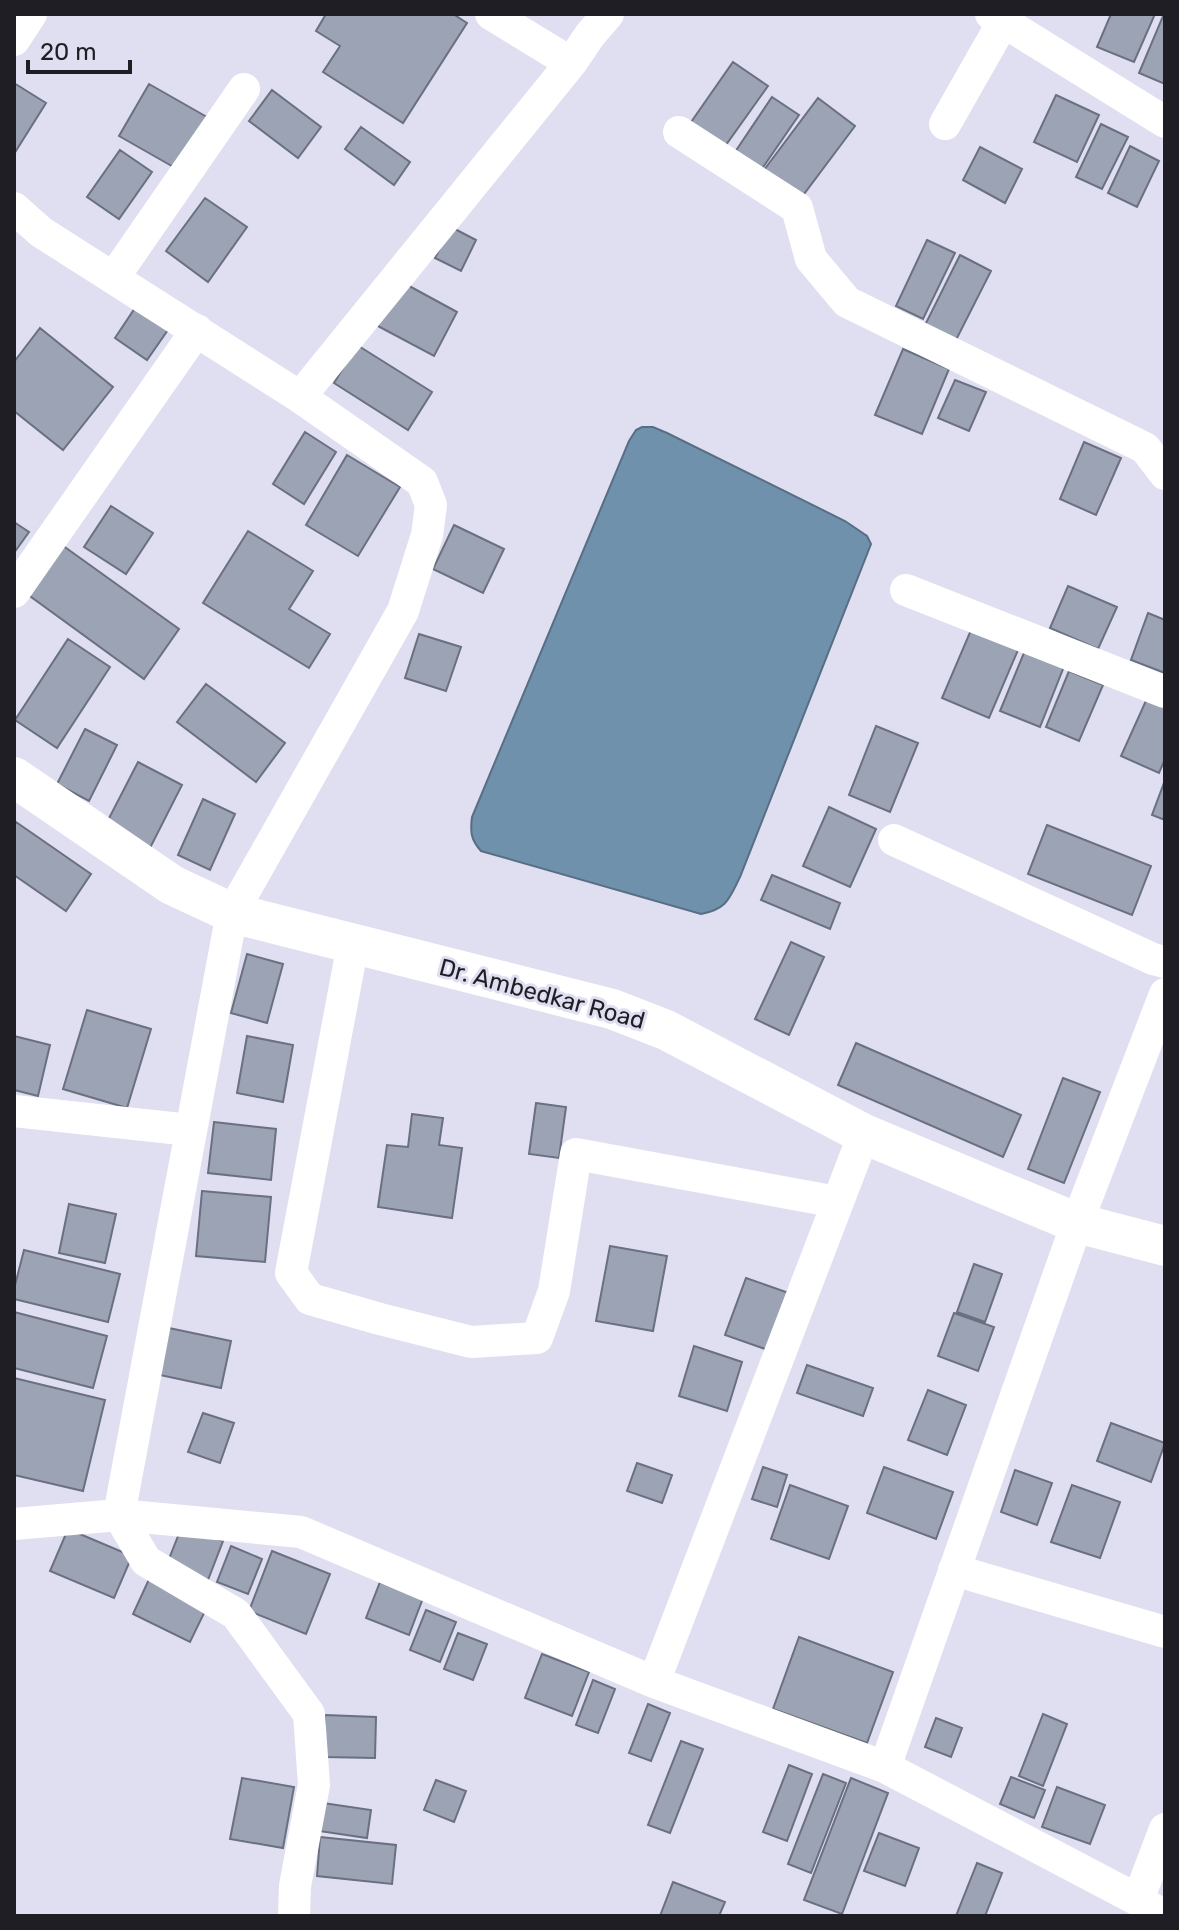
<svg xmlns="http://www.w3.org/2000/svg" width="1179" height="1930" font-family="Rubik,sans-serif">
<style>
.water{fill:#7091ac;stroke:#586e84;stroke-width:2}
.building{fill:#9ca3b4;stroke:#6a707f;stroke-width:2}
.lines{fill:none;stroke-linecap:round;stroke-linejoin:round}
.minor{stroke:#fff;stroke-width:32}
.tertiary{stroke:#fff;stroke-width:40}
.labels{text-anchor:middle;stroke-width:6;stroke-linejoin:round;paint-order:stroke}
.street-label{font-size:24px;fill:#1f1e25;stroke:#e0dff1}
</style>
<rect width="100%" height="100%" fill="#e0dff1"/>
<path class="water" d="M642,427H653L667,433L845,521L867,536L871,544L740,877C729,899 727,909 701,914L481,851C471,840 470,832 472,817L629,441L636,430Z"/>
<path class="building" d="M326,14H453L467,23L403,123L323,72L340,46L316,31Z
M1111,14H1155L1134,62L1097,47Z
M1163,16L1165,17V84L1139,73Z
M733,62L768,86L723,149L689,125Z
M14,83L46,103L14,154Z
M149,84L207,117L177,169L119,136Z
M272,90L321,127L298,158L249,121Z
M1056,95L1099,115L1077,162L1034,142Z
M772,97L799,115L759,173L733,155Z
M818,98L855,126L801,198L764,170Z
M1101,124L1128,137L1102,189L1076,177Z
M361,127L410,162L394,185L345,149Z
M1130,146L1159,161L1137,207L1108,193Z
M980,147L1022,169L1005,203L963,180Z
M120,150L152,172L119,219L87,197Z
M205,198L247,227L208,282L166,251Z
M451,227L476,240L461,271L435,258Z
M927,240L955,253L923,319L896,306Z
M960,255L991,271L956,340L925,325Z
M400,281L457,312L434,356L376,325Z
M137,305L170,327L147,360L115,338Z
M40,328L113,387L63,450L14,411V362Z
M357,345L432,392L408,430L334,383Z
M903,349L949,369L922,434L875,415Z
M955,380L986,392L969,431L938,418Z
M305,432L336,452L304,504L273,484Z
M1084,442L1121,458L1096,515L1060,499Z
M347,455L400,487L358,556L306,525Z
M111,506L153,533L126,574L84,547Z
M14,522L29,532L14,553Z
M454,525L504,549L483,593L433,569Z
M248,531L313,571L289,609L330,634L309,668L203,603Z
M62,545L179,629L144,679L27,594Z
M1068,586L1117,607L1098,649L1050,628Z
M1148,613L1165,620V673L1131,660Z
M974,623L1021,643L989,718L942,698Z
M419,634L461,647L446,691L405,678Z
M68,639L110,667L57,748L15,720Z
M1026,648L1065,664L1040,727L1000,711Z
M1069,671L1103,685L1079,741L1046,727Z
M206,684L285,743L256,782L177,722Z
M1149,694L1165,701V759L1159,773L1121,756Z
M876,726L918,743L890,812L849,795Z
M85,729L117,745L89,801L57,784Z
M138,762L182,785L150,848L105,826Z
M1165,780V820L1152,815Z
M203,799L235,814L210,870L178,855Z
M829,807L876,829L850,887L803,866Z
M16,822L91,874L66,911L14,875V825Z
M1047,825L1151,866L1132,915L1028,874Z
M772,875L840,903L830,929L761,900Z
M791,942L824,957L789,1035L755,1019Z
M247,954L283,964L267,1023L231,1013Z
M87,1010L151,1029L127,1108L63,1089Z
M14,1036L50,1045L38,1096L14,1090Z
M247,1036L293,1045L283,1102L237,1093Z
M856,1043L1021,1115L1003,1157L838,1085Z
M1063,1078L1100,1092L1064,1183L1028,1169Z
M536,1103L566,1107L559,1158L529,1154Z
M412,1114L443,1118L439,1145L462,1148L452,1218L378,1207L387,1145L408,1147Z
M214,1122L276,1129L271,1180L208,1173Z
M202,1191L271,1197L265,1262L196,1256Z
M69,1204L116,1214L105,1263L59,1253Z
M610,1246L667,1256L653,1331L596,1321Z
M24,1250L120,1274L108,1322L14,1299V1289Z
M974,1264L1002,1274L985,1322L957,1312Z
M746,1278L789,1293L768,1350L725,1335Z
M14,1312L107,1336L93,1388L14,1368Z
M954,1313L994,1327L978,1371L938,1356Z
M169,1328L231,1341L221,1388L160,1375Z
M694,1346L742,1362L727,1411L679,1396Z
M807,1365L873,1388L863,1416L797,1393Z
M14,1378L105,1400L83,1491L14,1475Z
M928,1390L966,1405L947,1455L908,1440Z
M203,1413L234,1423L220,1463L188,1452Z
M1111,1423L1165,1443L1151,1482L1097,1461Z
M637,1463L672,1475L662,1503L627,1491Z
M763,1467L787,1475L777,1507L752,1499Z
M884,1467L953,1492L936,1539L867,1513Z
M1015,1470L1052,1483L1037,1525L1001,1512Z
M790,1485L848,1506L829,1559L771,1539Z
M1072,1485L1120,1502L1100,1558L1051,1542Z
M182,1526L223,1541L208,1580L167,1564Z
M68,1529L132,1556L114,1598L50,1571Z
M231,1546L262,1559L248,1594L217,1582Z
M272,1551L330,1574L306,1634L249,1611Z
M150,1577L208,1605L190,1642L133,1614Z
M380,1582L423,1598L409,1635L366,1618Z
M426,1610L456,1622L440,1662L410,1650Z
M458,1633L487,1644L473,1680L444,1669Z
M799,1637L893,1672L867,1743L773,1709Z
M542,1654L589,1672L572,1716L525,1698Z
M593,1680L615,1689L598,1733L576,1725Z
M648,1704L670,1713L651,1761L629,1753Z
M1043,1714L1067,1724L1043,1786L1019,1776Z
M325,1715L376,1717L375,1758L324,1757Z
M936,1718L962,1728L951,1757L925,1747Z
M681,1741L703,1749L670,1833L648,1825Z
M789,1765L812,1774L787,1841L763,1832Z
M823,1774L846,1783L811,1873L788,1864Z
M1011,1777L1045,1790L1034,1818L1000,1804Z
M242,1778L294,1787L283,1848L230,1839Z
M851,1778L888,1793L842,1914L804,1900Z
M436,1780L466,1791L454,1822L424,1810Z
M1057,1787L1105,1805L1090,1844L1042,1827Z
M323,1803L371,1810L367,1838L319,1831Z
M879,1833L919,1848L905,1886L864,1871Z
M320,1837L396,1845L392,1884L317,1876Z
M977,1863L1002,1873L985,1916H956Z
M673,1882L725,1902L719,1916H660Z"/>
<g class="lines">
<path class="minor" d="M491,14L571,63
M991,14L1165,122
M14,40L31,14
M945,124L1003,22
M679,132L797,208L811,259L847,302L1145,448L1165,474
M14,208L41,232L300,397L422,482L431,505L427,535L403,611L232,913L119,1515L146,1561L236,1614L309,1714L314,1785L295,1886L294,1916
M114,277L244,89
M300,397L571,63L590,35L608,14
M906,590L1165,692
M14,592L197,330
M894,840L1153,959L1165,962
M353,944L291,1273L310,1299L380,1319L471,1342L537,1338L554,1291L576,1154L837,1202
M14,1111L190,1130
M14,1524L119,1515L301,1532L654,1682L885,1767L1138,1900L1164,1916
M954,1570L1165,1632
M654,1682L864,1134
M885,1767L1077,1223L1165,994
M1138,1900L1165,1829"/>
<path class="tertiary" d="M14,777L172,885L232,913L612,1009L666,1030L864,1134L1077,1223L1165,1246"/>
</g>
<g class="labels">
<g class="street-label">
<text transform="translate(542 994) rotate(15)" y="8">Dr. Ambedkar Road</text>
</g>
</g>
<rect width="1179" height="1930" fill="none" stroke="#1f1e25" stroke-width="32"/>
<path d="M28 60v12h102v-12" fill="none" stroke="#1f1e25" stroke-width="4"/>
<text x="40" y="60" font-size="24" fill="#1f1e25" stroke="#e0dff1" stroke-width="6" paint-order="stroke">20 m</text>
</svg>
